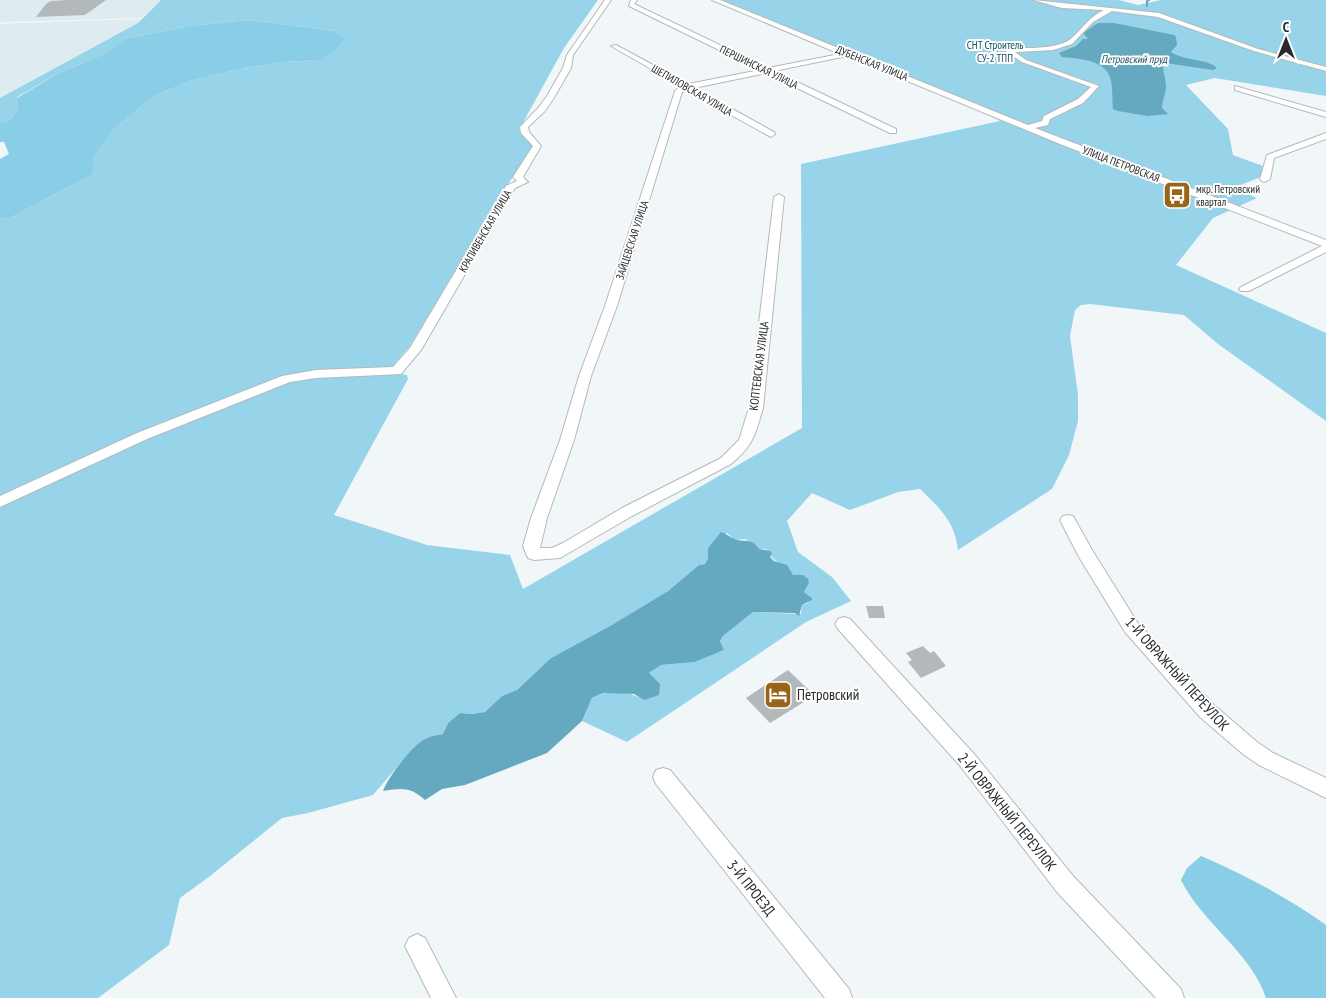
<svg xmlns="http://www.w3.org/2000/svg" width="1326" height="998" font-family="'PT Sans Narrow',sans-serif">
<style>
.built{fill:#deebf0}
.green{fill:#97d3e9}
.forest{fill:#89cde6}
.water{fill:#65a9c1}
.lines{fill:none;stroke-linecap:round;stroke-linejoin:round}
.stream{stroke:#65a9c1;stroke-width:2}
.building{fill:#b3b8ba}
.minor-casing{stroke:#b4b9bb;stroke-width:2}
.minor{fill:#fff;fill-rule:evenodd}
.labels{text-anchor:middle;stroke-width:4;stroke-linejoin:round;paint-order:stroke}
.far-park-label{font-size:11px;fill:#144d5f;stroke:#fff}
.far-water-label{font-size:11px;font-style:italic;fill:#1a5264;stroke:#fff}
.far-street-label{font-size:11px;fill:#28292a;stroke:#fff}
.far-poi-label{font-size:11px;fill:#28292a;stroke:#fff;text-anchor:start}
.street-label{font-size:12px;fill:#28292a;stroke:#fff}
.near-street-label{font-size:15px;fill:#28292a;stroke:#fff}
.near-poi-label{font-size:15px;fill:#28292a;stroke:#fff;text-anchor:start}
</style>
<rect width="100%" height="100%" fill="#f1f6f8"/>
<path class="built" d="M0,0H161L141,18L0,22Z
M141,19L138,23L0,98V24Z"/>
<path class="green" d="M161,0H598L564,48L519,130L533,142V146L497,201L410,346L395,363L401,374L407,375L408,379L334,515L427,545L510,555L523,589L802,428L801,164L1000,121L962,101L713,0H1119L1138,5L1161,0H1326V96L1215,78L1186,85L1228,129L1233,155L1263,166L1261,177L1233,188L1257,198L1213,218L1176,265L1326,333V421L1218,344L1184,315L1090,304L1081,305L1075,310L1070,336L1078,395V421L1069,455L1052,489L958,550C955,522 940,508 920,489L898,492L850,510L812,493L787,521L798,552L832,577L851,601L806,622L627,742L582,721L592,698C607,689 630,691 644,700L649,673L661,665L695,662L724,650L720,641L723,636L753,612L801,614L802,605L808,603L812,598L804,592L809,583L803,575H793C784,565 772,561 766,549L759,550L746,539L735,540L727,533L708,548V558L705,564L699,565L668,591L610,626L551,658L517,690L502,696L485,712L472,714L460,713L448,723L443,734L426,738L403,760L373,795L308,813L282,818L210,876L180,898L169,945L98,998H0V219L10,218L93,174L95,155L116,127L154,96L193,80L249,67L284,62L319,60L334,31L248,20L190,26L124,39L106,53L57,74L17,97L18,109L9,121L0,123V98L138,23Z"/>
<path class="forest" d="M248,20L334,31L344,39L333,51L319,60L284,62L249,67L193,80L154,96L116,127L95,155L93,174L10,218L0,219V159L9,154L4,142H0V123L9,121L18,109L17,98L57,74L106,53L124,39L190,26Z
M1201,856C1245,875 1287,897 1326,925V998H1266C1251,952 1202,923 1181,880L1187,868Z"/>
<path class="water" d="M1098,23H1114L1174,35L1176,37L1177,45L1171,52C1184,61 1209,59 1217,68L1213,70L1165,63L1163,65C1163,73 1166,79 1166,87C1166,94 1162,100 1162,108L1168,114L1148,116L1118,111L1113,109C1112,100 1113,90 1111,81C1107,59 1079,59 1062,57L1059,53L1076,46L1083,39H1088L1083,33Z
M721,532C727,534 731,538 737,540C746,542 752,538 759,549L770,551L772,553L770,557L774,561L787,565L793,575H803L808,579L809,583L804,592L812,598V600L802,605L799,616L795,613L753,612L723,636L720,641L724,650L695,662L661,665L649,673L660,684L659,695L644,700L634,694L604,693L598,695L592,698L582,721L547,753L465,785L442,789L425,800C410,787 403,788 383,791C388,777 413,744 427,738C431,736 438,735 443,734L448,723L460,713L472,714L485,712L502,696L517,690L551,658L610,626L668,591L699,565L705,564L708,558V548Z"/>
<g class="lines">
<path class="stream" d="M1147,6V1L1149,0"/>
</g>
<path class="building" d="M69,0H106L85,15L36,17L46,4L51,1Z
M866,606H883L885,618H869Z
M923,646L930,653L934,651L946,666L921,678L908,662L912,660L906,653Z
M788,670L811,692L801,699L804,702L770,723L746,698Z"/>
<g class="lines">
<g class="minor-casing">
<path id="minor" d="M605,0H611L573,55L571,68L555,96L545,111L528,127L529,132L541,146L523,177L528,182L515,188L421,350L401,374L316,378L290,382L147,439L0,507V496L137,433L282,376L316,370L393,367L410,348L506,186L517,181L513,177L533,146L521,133L520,127L539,107L547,96L563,68L567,55Z
M631,0H637L634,4L768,68L840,54L712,0H720L1028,125L1042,121L1044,116L1078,99L1091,87L1022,62L1004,50L1007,48C1024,48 1059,50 1072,38C1083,28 1089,17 1104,10L1062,8L1033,0L1159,13L1258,49L1326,67V71L1254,51L1158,17L1112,11L1093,22L1072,44L1053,50L1015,52L1026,60L1099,86L1083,103L1050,119L1048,125L1035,128L1326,240V252L1249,291H1241L1239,289L1241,287L1322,246L1060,144L847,56L774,71L896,129V133H890L766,73L694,88L774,132L775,134L771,137L686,90L682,92L617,306L591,376L574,440L547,518L540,548H552L563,543L622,508L721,458L739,440L749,408L774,197L779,194L784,197L763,408C755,435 754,445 731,464L632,516L560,558L534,560L528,558L523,546L531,518L560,440L579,376L605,306L675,91L681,86L611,46L616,45L688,84L760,70L629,6Z
M1235,86L1326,112V117L1235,90Z
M1326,133V139L1274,158L1270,179L1265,182L1262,181L1260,179L1267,155Z
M1068,515L1073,516L1092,550L1137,622L1214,705L1257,742L1273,753L1326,778V798L1259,765L1243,754L1200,717L1125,632L1079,557L1060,520L1063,516Z
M844,617L850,619L975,755L1073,876L1181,989L1184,998H1156L1057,892L961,767L838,629L835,624L838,619Z
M663,768L670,770L849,989L852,998H825L656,784L653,777L656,770Z
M417,934L425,938L456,998H431L405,946L409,938Z"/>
</g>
<use href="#minor" class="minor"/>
</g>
<defs>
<g id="bus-square" transform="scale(1.4375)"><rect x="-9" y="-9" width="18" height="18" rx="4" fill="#966517" stroke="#fff"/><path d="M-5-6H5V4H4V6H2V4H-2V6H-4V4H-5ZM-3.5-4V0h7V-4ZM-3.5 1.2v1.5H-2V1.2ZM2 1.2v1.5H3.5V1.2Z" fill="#fff"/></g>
<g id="hotel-square" transform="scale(1.4375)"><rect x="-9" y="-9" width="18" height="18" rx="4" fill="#966517" stroke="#fff"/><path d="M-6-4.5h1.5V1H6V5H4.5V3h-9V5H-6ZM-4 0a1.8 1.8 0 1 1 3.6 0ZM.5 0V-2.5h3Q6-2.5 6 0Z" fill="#fff"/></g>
</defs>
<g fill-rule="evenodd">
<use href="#bus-square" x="1177" y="195"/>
<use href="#hotel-square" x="778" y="695"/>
</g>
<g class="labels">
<g class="far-park-label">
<text x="995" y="49">СНТ Строитель<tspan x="995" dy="13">СУ-2 ТПП</tspan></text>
</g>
<g class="far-water-label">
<text x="1134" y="63">Петровский пруд</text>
</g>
<g class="far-street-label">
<text transform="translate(872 63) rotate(22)" y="4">ДУБЕНСКАЯ УЛИЦА</text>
<text transform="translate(759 67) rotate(26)" y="4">ПЕРШИНСКАЯ УЛИЦА</text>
<text transform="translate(692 90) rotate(30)" y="4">ШЕПИЛОВСКАЯ УЛИЦА</text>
<text transform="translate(1121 164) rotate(21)" y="4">УЛИЦА ПЕТРОВСКАЯ</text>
<text transform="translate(485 231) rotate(-60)" y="4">КРАПИВЕНСКАЯ УЛИЦА</text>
<text transform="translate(632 240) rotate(-72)" y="4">ЗАЙЦЕВСКАЯ УЛИЦА</text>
</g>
<g class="far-poi-label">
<text x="1196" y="193">мкр. Петровский<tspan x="1196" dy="13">квартал</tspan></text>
</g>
<g class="street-label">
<text transform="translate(759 366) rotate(-83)" y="4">КОПТЕВСКАЯ УЛИЦА</text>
</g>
<g class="near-street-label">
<text transform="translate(1177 674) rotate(48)" y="5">1-Й ОВРАЖНЫЙ ПЕРЕУЛОК</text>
<text transform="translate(1007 812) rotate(51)" y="5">2-Й ОВРАЖНЫЙ ПЕРЕУЛОК</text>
<text transform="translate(751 888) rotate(51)" y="5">3-Й ПРОЕЗД</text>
</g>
<g class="near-poi-label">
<text x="797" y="700">Петровский</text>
</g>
</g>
<g transform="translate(1286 40)" stroke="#ffffff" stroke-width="4" paint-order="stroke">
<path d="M0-4L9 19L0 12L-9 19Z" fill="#28292a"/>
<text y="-8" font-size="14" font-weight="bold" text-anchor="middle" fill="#28292a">С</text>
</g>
</svg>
